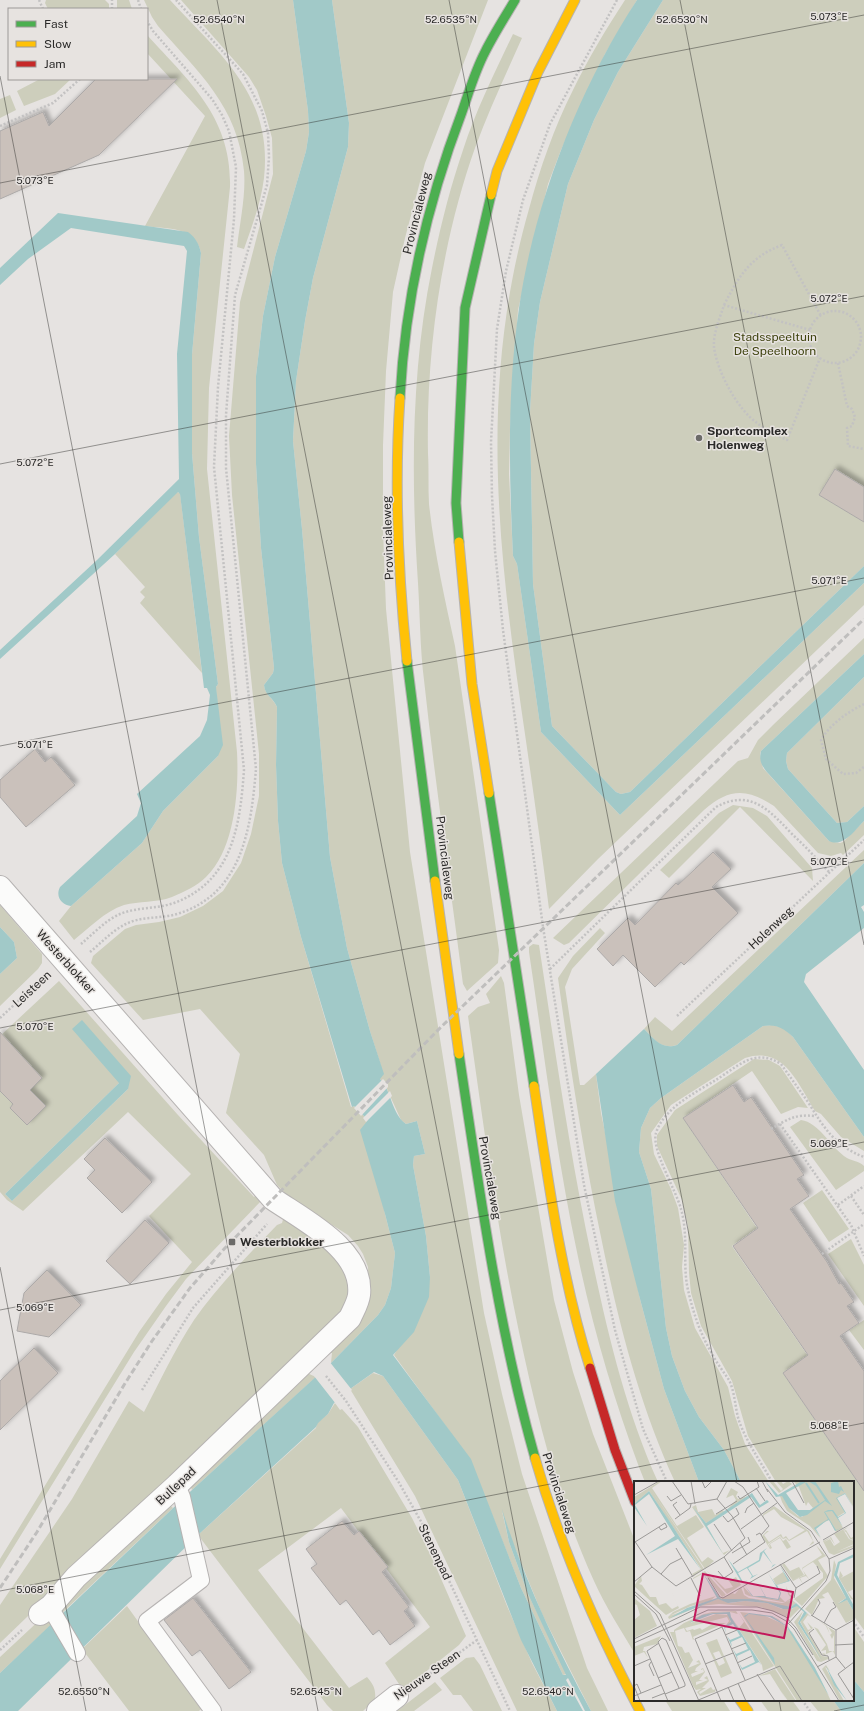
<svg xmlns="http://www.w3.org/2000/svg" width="864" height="1711" font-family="'Public Sans',sans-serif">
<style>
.green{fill:#cdcebc;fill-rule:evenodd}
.water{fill:#a1c9c8}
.pier{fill:#e6e3e1}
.building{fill:#cac1bb;stroke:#adaaa9;filter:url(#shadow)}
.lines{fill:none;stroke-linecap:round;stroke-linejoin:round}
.lane-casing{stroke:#b6b3b2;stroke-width:18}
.street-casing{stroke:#b6b3b2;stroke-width:24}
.fast-casing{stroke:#b6b3b2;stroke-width:11}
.slow-casing{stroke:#b6b3b2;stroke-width:11}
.jam-casing{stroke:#b6b3b2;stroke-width:11}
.path{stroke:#c3c2c2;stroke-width:2.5;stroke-dasharray:2 2;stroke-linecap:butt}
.lane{stroke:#fbfbfa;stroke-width:16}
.street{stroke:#fbfbfa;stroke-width:22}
.fast{stroke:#4caf50;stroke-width:9}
.slow{stroke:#ffc107;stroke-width:9}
.jam{stroke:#c62828;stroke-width:9}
.rail{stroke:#bfbebd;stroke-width:3;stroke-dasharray:6 3;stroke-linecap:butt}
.ticks{fill:none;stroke:#2b2a29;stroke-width:1;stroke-opacity:0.45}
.poi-dot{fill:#6c6b69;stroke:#e7e3e0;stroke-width:1.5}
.labels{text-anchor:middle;stroke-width:3;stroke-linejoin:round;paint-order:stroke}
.street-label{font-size:12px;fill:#2b2a29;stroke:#e7e3e0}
.park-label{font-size:12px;fill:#404410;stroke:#e7e3e0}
.poi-label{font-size:12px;font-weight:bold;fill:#2b2a29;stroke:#e7e3e0;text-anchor:start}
.inset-river{fill:none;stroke:#a1c9c8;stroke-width:2}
.inset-road{fill:none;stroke:#9b9997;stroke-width:1}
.view{fill:#c2185b;fill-opacity:0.15;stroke:#c2185b;stroke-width:2}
.inset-edge{fill:none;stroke:#2b2a29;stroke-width:2}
.ticks-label{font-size:10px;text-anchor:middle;fill:#2b2a29;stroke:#e7e3e0;stroke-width:3;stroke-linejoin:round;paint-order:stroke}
</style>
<defs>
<filter id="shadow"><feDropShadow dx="3.5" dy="-3.5" stdDeviation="2" flood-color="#0004"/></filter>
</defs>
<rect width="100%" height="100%" fill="#e6e3e1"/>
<path class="green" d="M46,0H105L109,4V9H48L45,3Z
M117,0H129L132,9H117Z
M144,0H170C221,55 273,96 264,178C261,203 252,226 244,249L237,247C240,222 246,195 244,171C238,106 198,72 158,26L152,17Z
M181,0H293L308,111L309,132L306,151L275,257L263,316L256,376V464L261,548L274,668L273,673L264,685C265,695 273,698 277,707L276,765L278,821L282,863L301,937L351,1107L354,1106L368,1120L385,1214L395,1253L391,1288L385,1305L378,1315L331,1363L332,1353H330L332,1347L369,1290L368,1267L363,1254L358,1246L348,1235L291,1199L277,1185L264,1155L226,1113L240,1054L200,1009L143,1020L91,963L93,956L125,929L136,925L159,922L180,917L203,906L223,891L241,863L251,834L259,796V754L232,495L229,436L240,302L273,174L272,138L266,116L257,90L249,77Z
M332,0H488L425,163L405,238L393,292L386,371L383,445V530L386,609L410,852L484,1313L502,1394L522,1474L587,1668L608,1711H591L543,1616L512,1541L502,1511L509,1542L528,1594L567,1674L563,1675L521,1588L480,1484L450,1432L394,1355L398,1348L430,1277L426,1236L413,1165L414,1156L425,1154L417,1121L406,1124L401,1120L386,1087L380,1079L381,1066L370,1031L347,948L330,857L302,529L293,441L296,381L305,321L313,278L348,147L349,123Z
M625,0H637L605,54L561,150L548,184L518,310L510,429L509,474L513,556L517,564L541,732L620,815L864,583V605L598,859L549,909C542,853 534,797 526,741C499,558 477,391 529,209C540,168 554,128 573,90C588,59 606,29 625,0Z
M663,0H864V566L630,792L621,794L616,792L552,726L533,584L530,412L534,344L540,302L568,184L594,120L618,72Z
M513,34L522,38C506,74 489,110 475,148C441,244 426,351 428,454C429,470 428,487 429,504C434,551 445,600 455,646L499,950L498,963L467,991L463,984C450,883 435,782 424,680C420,648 420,615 418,583C411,478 411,371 432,268C440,228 450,188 463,150C476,110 495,72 513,34Z
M147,35C190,82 232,118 230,187L209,388L207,469L237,752C239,790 235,849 206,877C197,886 184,892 172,897C156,903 139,901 124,905C105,911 88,929 74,940L59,921L71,906L142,843L163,811L218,756L216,687L218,684L199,537L192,453V355L201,253C196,226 167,229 145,226L205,116L147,53Z
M40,79H71L55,94L24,106L17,91Z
M10,95L16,110L0,118V99Z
M177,492L180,493L202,673L140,603L145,597L140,592L145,587L115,554Z
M864,638V654L761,751L760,754L763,768L829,841L840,843L843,842L864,821V835L843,855L841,853L831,856L818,853L774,806C747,788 729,788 704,810L569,943L564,945L553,938L738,761L748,758L758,740L773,725Z
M864,677V806L847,822L837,823L788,769L786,761L787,753Z
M733,805L753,808L767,816L812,868L813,881L740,807L669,878L660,870L719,813Z
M864,850V863L677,1045C661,1050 654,1039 644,1029L655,1017L672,1031Z
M0,905L42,954V963L38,969L0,1006V974L17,958L14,942L0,927Z
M600,928L605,933L572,969L565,987L580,1085H584L596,1074L601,1113L640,1299L664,1389L699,1482H675C639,1404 618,1321 601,1237C583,1151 570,1065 558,978L573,956Z
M533,944L539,945C555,1050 570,1155 592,1259C608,1335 626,1411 658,1482H645L639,1467C613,1397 592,1325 577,1252C556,1153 544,1052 529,952V947Z
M501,976L504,983L519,1095L554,1300L573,1372L593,1434L635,1541V1654C621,1630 605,1606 594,1581C558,1502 537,1417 519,1332C497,1228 483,1122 468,1016L478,1007L490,1003L486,994Z
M59,981L178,1115L254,1197L257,1194L262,1200L186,1279L166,1306L134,1352L0,1569V1559L139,1332L166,1294L192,1262L149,1216L191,1174L128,1112L23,1211L7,1200L0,1192V1036ZM119,1083L128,1089L12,1201L5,1194Z
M772,1025L784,1028L793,1037L864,1137V1151L841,1137L821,1114L815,1111C798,1084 784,1045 745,1058L671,1105L651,1133L654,1154L671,1189L678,1208L684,1245L682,1267L684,1290L695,1328L728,1387L735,1416L745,1444L769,1482H741L724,1450L699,1417L685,1391L672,1356L666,1328L651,1189L639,1152L641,1128L650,1108L661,1098L763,1026Z
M754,1059L769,1060L780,1066L808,1108L798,1107L781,1114L752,1071L683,1118L757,1228L732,1246L808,1356L783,1373L859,1484L864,1481V1630L853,1615V1482H776L748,1436L732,1381L701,1326L691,1293L689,1273L688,1226L682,1200L657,1146V1135L675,1110Z
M801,1120C819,1122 831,1148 847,1158C852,1161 859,1161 864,1166V1171L836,1190L790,1127Z
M822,1190L849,1229L829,1242L803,1203Z
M284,1216L316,1238L350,1274L349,1307L0,1643V1605L72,1499L129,1401L144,1412C160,1381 175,1349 194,1320C218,1286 248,1255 277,1225L282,1223Z
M851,1239L864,1265V1306L828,1254Z
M864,1320V1350L849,1330Z
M307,1373L316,1377L192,1490L189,1482Z
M373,1373L383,1376L458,1480L507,1606L532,1663L557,1711H517L415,1496L350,1389Z
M335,1403L340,1410L342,1409L358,1427L412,1518L432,1558L466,1636L459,1645L403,1690L385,1663L430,1627L341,1508L258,1570L349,1688L367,1677C374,1685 376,1690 375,1700L363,1711H333L327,1705L198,1535L316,1428L317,1423L328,1414Z
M170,1505L173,1508L61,1614L57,1605Z
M127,1606L201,1709L199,1711H129L82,1649Z
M45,1615L51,1625L0,1673V1657Z
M853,1626L864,1642V1692L853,1679Z
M474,1657L480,1665L502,1711H473L461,1695H453L440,1678L466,1658Z
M435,1682L442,1690L414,1711H397Z
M665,1700H723L730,1711H672Z
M760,1700H792L800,1711H768Z
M809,1700H833L841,1711H818Z"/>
<path class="water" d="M293,0H332L349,123L348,147L313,278L305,321L296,381L293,441L302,529L330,857L347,948L370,1031L384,1074L380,1079C392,1091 391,1113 406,1124L417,1121L425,1154L414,1156L413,1165L426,1236L430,1277L429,1297L414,1332L393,1355L471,1459L521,1588L563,1675H566L528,1594L509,1542L502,1509C524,1580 556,1646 591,1711H585L568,1678L566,1680L583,1711H557L521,1640L458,1480L383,1376L374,1372L350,1389L334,1403L328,1414L318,1423L316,1427L198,1535L18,1711H0V1673L192,1490L331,1363L378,1315L385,1305L391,1288L395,1253L385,1214L360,1130L368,1120L354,1106L352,1107L301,937L282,863L278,821L276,765L277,707C273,697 265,696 264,685L273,673L274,668L261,548L256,464V376L263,316L275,257L306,151L309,132L308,111Z
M637,0H663L618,72L594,120L568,184L540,302L534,344L530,412L533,584L552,726L616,792L621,794L630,792L864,566V583L620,815L541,732L517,564L513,556C509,474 507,390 519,308C534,204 579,88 637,0Z
M58,213L188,232C196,238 199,244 201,253L192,355V453L199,537L218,684L216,687L223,745L218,756L163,811L142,843L71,906C62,905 55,897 60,887L137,816L141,803L137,794L200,736L207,720L210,695L207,688H204L180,494L178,492L115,554L0,659V650L97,560L179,479L177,354L187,251L184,246L71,228L28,259L0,285V268Z
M864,654V677L787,753L786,761L788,769L837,823L847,822L864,806V821C855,830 843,848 829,841L766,771C761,765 759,759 761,751Z
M864,863V905L861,907L864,912V928L806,974L804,982L864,1070V1137L793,1037C783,1028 777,1024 763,1026L661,1098L650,1108L641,1128L639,1152L651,1189L666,1328L672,1356L685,1391L699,1417L724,1450L741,1482H699L664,1389L640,1299L615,1201L596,1074L644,1029C654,1039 662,1050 677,1045Z
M0,927L14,942L17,958L0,974Z
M82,1020L131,1076L128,1089L12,1201L5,1194L119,1083L72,1029Z
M853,1679L864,1692V1711H841L833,1700H853Z"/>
<path class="pier" d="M383,1079L388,1084V1087L361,1116L354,1108Z
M390,1091L392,1096L366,1122L363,1118Z
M329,1361L352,1390L336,1404L314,1376Z"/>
<path class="building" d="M96,79H177L99,155L0,199V131L43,112L49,126Z
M835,469L864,487V522L819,495Z
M35,749L45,762L51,757L75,785L26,827L0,797V780Z
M713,852L731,869L712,887L738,913L684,965L681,962L655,987L623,955L613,966L597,949L628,918L635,925L676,883L678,885Z
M0,1032L42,1078L30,1090L46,1106L27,1125L10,1108L13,1104L0,1091Z
M733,1085L744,1102L751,1097L804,1175L797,1179L809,1196L790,1209L827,1262L839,1284L841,1283L854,1302L847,1306L859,1323L840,1336L864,1371V1491L783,1373L808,1355L733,1246L758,1228L683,1118Z
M105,1138L152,1182L122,1213L87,1178L95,1170L84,1159Z
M145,1220L169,1243L130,1284L106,1261Z
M47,1270L81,1305L49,1337L17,1331L24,1293Z
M34,1348L58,1373L0,1430V1381Z
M342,1521L354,1535L359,1531L388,1567L382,1572L409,1607L404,1611L415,1626L390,1645L379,1630L373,1635L346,1600L340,1605L311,1568L317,1564L306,1549Z
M193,1598L251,1672L229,1689L200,1650L192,1656L164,1620Z"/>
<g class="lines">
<g class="lane-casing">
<path id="lane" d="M177,1485L182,1497L201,1580L147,1621L213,1711
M54,1614L77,1653"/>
</g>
<g class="street-casing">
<path id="street" d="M0,887L273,1199C305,1221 364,1250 359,1295C358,1303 353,1311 350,1318L177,1485L76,1577L51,1606L40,1614
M378,1711L397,1696"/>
</g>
<g class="fast-casing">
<path id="fast" d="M400,398C405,300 427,204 462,112C469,92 475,71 485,52C494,34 505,17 515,0
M459,542L456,503L465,308L491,195
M407,661L435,881
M489,793L534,1086
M459,1054C479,1188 498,1327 535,1458"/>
</g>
<g class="slow-casing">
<path id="slow" d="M491,195L497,171L538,72L575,0
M400,398C394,486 398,573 407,661
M459,542L472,684L489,793
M435,881L459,1054
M534,1086C548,1180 561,1277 590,1368
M535,1458C560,1546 597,1630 640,1711
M740,1700L748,1711"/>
</g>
<g class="jam-casing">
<path id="jam" d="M590,1368L615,1450L635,1502"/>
</g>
<path class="path" d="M39,0L43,9
M138,0L141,9
M617,0L550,124L523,200L506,271L497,329L491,442L492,496L495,551L503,630L543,927L584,1185L615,1330L643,1429L667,1482
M112,9V0
M0,126L53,103L80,79
M724,305C739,276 750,257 782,245L821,316
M809 337a26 26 0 1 1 52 0a26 26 0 1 1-52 0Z
M810,330L724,305C720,318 713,333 714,347C717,371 737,409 757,423C766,430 776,435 787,440L820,358
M838,363L847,406L852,409L855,417L852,426L847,428L848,446L864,449
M864,704C848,712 830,724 821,740L826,759L843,774L856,773L864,767
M81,944C93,934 106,920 120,914C137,907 157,909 174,903C233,881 240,825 244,770L214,467L218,387L234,219L236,167L229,131L222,115L212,99L153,31L147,21
M90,952C101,943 113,930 126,924C141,916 160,919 177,914C243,894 251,827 256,769L226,468V415L235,295L267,185L269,157L268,133L262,111L243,74L176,0
M550,969L716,807C751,788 770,811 793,835C806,847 818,860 830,873
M677,1016L864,840
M0,1018L45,976
M780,1124L851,1225L864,1256
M771,1129C788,1119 795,1114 815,1116
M851,1196L864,1215
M838,1205L864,1186
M822,1254L864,1224
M326,1376L346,1401L398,1481L423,1525L510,1711
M142,1390L193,1308L267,1224
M772,1482C761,1462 747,1443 739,1421C735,1408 735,1392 729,1380C723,1371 716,1362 711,1352C700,1333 693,1312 688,1290C682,1264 689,1237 681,1209C676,1190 651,1149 656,1133C664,1107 697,1092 719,1078C739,1065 756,1048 781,1064C790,1077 799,1089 808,1102C824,1128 835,1146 864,1157
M853,1621L864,1637
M0,1650L22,1630
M417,1683L477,1640
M802,1700L810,1711"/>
<use href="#lane" class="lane"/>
<use href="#street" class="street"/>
<use href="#fast" class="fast"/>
<use href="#slow" class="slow"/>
<use href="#jam" class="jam"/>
<path class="rail" d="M0,1588L37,1532L124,1385L152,1341L190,1288L225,1248L441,1027L864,619"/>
</g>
<path class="ticks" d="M217,0L550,1711M449,0L737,1482M680,0L864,945M0,76L318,1711M0,183L864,15M0,464L864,296M0,746L864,578M0,1028L864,860M0,1267L86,1711M0,1310L864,1142M0,1591L864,1423M779,1700L781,1711M834,1711L864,1705"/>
<g class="poi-dot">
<circle cx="699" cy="438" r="4"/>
<rect x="228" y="1238" width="8" height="8" rx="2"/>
</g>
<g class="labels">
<g class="street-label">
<text transform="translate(417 213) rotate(-76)" y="4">Provincialeweg</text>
<text transform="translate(388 538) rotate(-92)" y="4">Provincialeweg</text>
<text transform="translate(445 858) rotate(83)" y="4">Provincialeweg</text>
<text transform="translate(771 928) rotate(-43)" y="4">Holenweg</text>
<text transform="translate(66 962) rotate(48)" y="4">Westerblokker</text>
<text transform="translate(32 989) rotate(-43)" y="4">Leisteen</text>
<text transform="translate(490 1178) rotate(80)" y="4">Provincialeweg</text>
<text transform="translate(176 1486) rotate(-43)" y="4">Bullepad</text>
<text transform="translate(559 1493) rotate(72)" y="4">Provincialeweg</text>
<text transform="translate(435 1552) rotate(64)" y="4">Stenenpad</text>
<text transform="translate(427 1675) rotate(-35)" y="4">Nieuwe Steen</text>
</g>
<g class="park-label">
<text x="775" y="341">Stadsspeeltuin<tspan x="775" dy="14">De Speelhoorn</tspan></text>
</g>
<g class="poi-label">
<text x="707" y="435">Sportcomplex<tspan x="707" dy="14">Holenweg</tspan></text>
<text x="240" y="1246">Westerblokker</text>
</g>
</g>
<g transform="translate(634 1481)">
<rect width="220" height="220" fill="#e6e3e1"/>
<path d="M26,0H28L18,7L43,45L62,34L70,46L53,57L68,81L74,76L80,80L71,88L16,7L70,88L60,95L58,93L67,88L15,10L0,23V16ZM135,0H139L147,10L149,8L142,0H147L149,3L154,0L158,3L145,12ZM159,0H220V27L211,12L203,17L211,31L203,36L209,47L202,51L195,39L189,42L181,48L187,58L193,55L187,58L176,45L153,30L148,21L146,15L148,14L157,29L164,35L168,36L179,27L174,21L172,25L165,6ZM97,7L104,11L102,15L104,18L114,15L93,29L102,19L99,14L92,17ZM62,24L64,31L78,28L81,34L89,29L90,31L72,42L59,26L89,72L96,69L90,74L58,26ZM140,25L175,50L180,62L175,65L179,60L173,50L155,60L152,57L149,58L146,55L134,63L136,67L135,63L146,56L149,60L152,58L157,66L153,68L146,57L136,63L138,67L136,68L128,55L133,50H135L130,54L135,61L147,53L149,57L152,55L155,59L171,49L147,36L140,28L130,34V37L129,33ZM214,46L209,50L212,49L217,57L220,55V59L216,58L212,51L210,50L215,58L220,60V63L202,71L220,64V66L200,74L195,72L189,60L197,56L201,64L196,57L190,61L196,58L200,65L206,61L200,53ZM182,64L192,75L184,79L194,95L168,125L160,118L189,97V92L179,81L174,84L180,94L174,84L168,88L175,98L172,95L166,97L169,103L165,97L159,100L148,84L150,82L156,90L165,86L170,94L159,99L171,94L168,87L188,74ZM200,79L202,84L200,97L212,117L204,122L213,119L220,131V138L212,142L194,111L188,114L191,117L185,118L178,134L171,128L197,99ZM72,89L91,108L99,106L95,100L102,96L107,104L93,113ZM71,90L75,95L92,114L88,116L70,92L59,98L65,110L59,98V97ZM206,90L209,95L207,97L220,90V108L214,111L220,119L217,118L205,97ZM149,91L155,100L142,104L139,98ZM7,95L8,100L5,103L8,104L16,116H22L25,124L32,122L38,128L44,125L37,110L45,127L32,134L0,105ZM109,105L118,115L133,117L144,119L146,116L151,121L157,117L154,113L152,105L156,114H159V118L151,121H148L115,115L111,113ZM107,106L110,114L115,117L148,122L158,119L162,122L157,126H150L120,118L89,119L86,118L84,114L87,117L98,112L101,113ZM82,115L76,120L57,125L35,135L84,118L96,122L111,120L133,122L148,128H158L163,124L166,127L156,137L127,126L85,123L65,125L35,138L34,136L39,131L56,123ZM0,117L16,130L23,145L0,157V139L6,134L3,124L0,123ZM102,130L104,133L96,131L79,132L67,135L56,142L82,133L94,134L97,142L90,147L95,140L93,136L51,147L53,150L59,148L60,149L66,147L68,149L80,142H92L61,155L59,156L60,158L59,159L56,150L52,151L50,147L41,150L44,165L48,166L51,172L55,171L59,179L54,187L66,182L62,181L65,179L67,183L62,187L61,190H64L57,193L58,196L70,191L69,188L67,189V188L69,187L71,191L65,199H69L62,201V204L74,199L70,197L73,195L75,200L68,207H72L65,211L66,213L77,206L79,209L82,208L81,211L66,215L63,211L67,208L62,209L59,205L36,151H40V149L50,142L70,133L78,131ZM169,130L164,142L187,180L166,140L173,132L178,137L174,134L169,141L174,149L177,148L173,141L179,147L174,151L188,175L194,176V178L187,181L183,180L160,141ZM104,131L140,185L129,190L128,184L97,136L105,147L110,141ZM106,131L135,134L153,144L180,185L197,220H163ZM115,132L135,134L144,138L151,143L158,151L190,203L159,154L149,143L129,134L115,133L110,135ZM184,139L193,145L196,154L198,152L194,146L201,150V174L199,170L190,174L188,172L192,173V169L187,170L192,164L180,146L184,148L193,163L195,170H200V154L198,158L192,145ZM27,155L23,163L10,166L9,170H11L14,177L10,171L0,175V166ZM83,158L90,175L88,176L85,170L79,172L82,178L80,179L72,162ZM91,176L98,192L87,197L80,180L82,179L85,185L91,182L89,177ZM192,184L196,190L191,186L210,220H206L188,188ZM141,188L162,220H154L147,210L153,220L136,193L125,195Z" fill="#cdcebc" fill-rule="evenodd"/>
<path d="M131,0L144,14L168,0H181L198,25L191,20L173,34L166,36L155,27L148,15L142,16ZM174,0L182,5L191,19L176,29H164L152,12ZM204,0L205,6L207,5L210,11L207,9L205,13L197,11V2ZM15,10L34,38L67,89L44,58L12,74L41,55L15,13L1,24L13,45L0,26V23ZM118,12L126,24L133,19L135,21L125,27L117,16L73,45L89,73L59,26L72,42ZM211,12L220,28L211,13L203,17L212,32L204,37L209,46L198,30L191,31L202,49L207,47L201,50L195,39L192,40L182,48L187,57L199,52L187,57L180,47L194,38L190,31L194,29H199L204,36L211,32L202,17ZM133,67L130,70L139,84L142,83L137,87L139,84L129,71L126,80L114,87L119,95L124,93L116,98L118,95L113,87L104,92L109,101L114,99L108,102L94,78L104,91L125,79L126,72ZM220,73V76L206,82L203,94L220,125V131L213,119L204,123L212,117L200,94L204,81ZM146,85L156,100L143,104L147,112L145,119L118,115L111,105L119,115H131L122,99L132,116L144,118L146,112L134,92L142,104L154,100ZM69,92L87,118H120L157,126L162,122L173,132L166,141L188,179L164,142L170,131L163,125L157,128H149L133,122L111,120L94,122L84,118L36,137L53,127L83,117ZM96,131L97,136L128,185L125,181L108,189L105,182L108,187L121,181L116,169L103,175L104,180L99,168L102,173L114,168L108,156L97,161L98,166L93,155L96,159L106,155L99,143L91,147L92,152L90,146L97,141L93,133H79L55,142L68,134L79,132ZM115,132L138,135L153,145L159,153L181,187L195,215L152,145L136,136L115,133L111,136L140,177L141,184L110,135ZM192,185L203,205L213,220L200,204Z" fill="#a1c9c8" fill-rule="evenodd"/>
<path class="inset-river" d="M172,2L185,22"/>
<path class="inset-road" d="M57,0L61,23M68,0L71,7L77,1M100,0L109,6L135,45L127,54M128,0L134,11M158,0L170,22M122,7L131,20M133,8L151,31L177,50L195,78L196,90L192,100L155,142M0,14L25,0M33,15L37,20L47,14M104,15L106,18L125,6L123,0M83,18L93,0M43,21L39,24L46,34M111,32L113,27L120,22M82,33L103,20M89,35L94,41L105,33L102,27M41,38L56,27L57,23M80,43L98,70M107,48L143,22M0,59L18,86L42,105L90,76L111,57L98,35L83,18L54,23L38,0M189,59L220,41M1,61L25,46L31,42L33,46L27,49L25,46M106,62L113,74M42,67L59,96M98,72L116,61L114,56M195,78L220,67M99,83L131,61L126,52L122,54M146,83L162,107L160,117M84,90L90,97L99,91L90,76M27,93L36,83L48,77M57,97L66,115M74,97L86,116L89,117L186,61M0,101L18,86M162,107L186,92L183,85M0,110L26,133L65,220M0,113L22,133L36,160M177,134L202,149M178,135L186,122L184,118M190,142L197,129L202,126L199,121M180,148L175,152L188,174L194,175L195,179M202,149L220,139M91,154L103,149M0,158L66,126H123L139,130L152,136L162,147L179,174M0,162L74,129H118L138,132L152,140L160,148L205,220M25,162L13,170L34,220M201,164L220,163M97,168L112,162M202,176V149M202,176L211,187M17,181L15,184L20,195M220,181L204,193L220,218M103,182L118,175M71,183L99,172M0,185L16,178M183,186L202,176M123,193L141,220M24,197L38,191M104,202L112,220M0,205L6,220M0,205L3,203L7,212M94,206L100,220M31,213L51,205V203L32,159L28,157L24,161L45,207M0,215L27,204M18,217L31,212M62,220L146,185L168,220M87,220L61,158L88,146L111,199"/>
<path class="view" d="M69,93L159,111L150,157L60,139Z"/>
<rect width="220" height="220" class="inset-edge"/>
</g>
<g class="ticks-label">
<text x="829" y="20">5.073°E</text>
<text x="219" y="23">52.6540°N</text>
<text x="451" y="23">52.6535°N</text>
<text x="682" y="23">52.6530°N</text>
<text x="35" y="184">5.073°E</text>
<text x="829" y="302">5.072°E</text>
<text x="35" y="466">5.072°E</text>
<text x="829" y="584">5.071°E</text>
<text x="35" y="748">5.071°E</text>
<text x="829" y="865">5.070°E</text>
<text x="35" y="1030">5.070°E</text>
<text x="829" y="1147">5.069°E</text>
<text x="35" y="1311">5.069°E</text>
<text x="829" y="1429">5.068°E</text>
<text x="35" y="1593">5.068°E</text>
<text x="84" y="1695">52.6550°N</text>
<text x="316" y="1695">52.6545°N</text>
<text x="548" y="1695">52.6540°N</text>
</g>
<rect x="8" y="8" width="140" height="72" fill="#e7e3e0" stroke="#9c9997"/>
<rect x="16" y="21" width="20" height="6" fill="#4caf50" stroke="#9c9997"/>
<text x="44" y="28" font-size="12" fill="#2b2a29">Fast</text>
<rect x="16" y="41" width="20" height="6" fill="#ffc107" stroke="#9c9997"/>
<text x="44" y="48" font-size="12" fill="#2b2a29">Slow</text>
<rect x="16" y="61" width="20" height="6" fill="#c62828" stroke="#9c9997"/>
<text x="44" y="68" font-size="12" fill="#2b2a29">Jam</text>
</svg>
